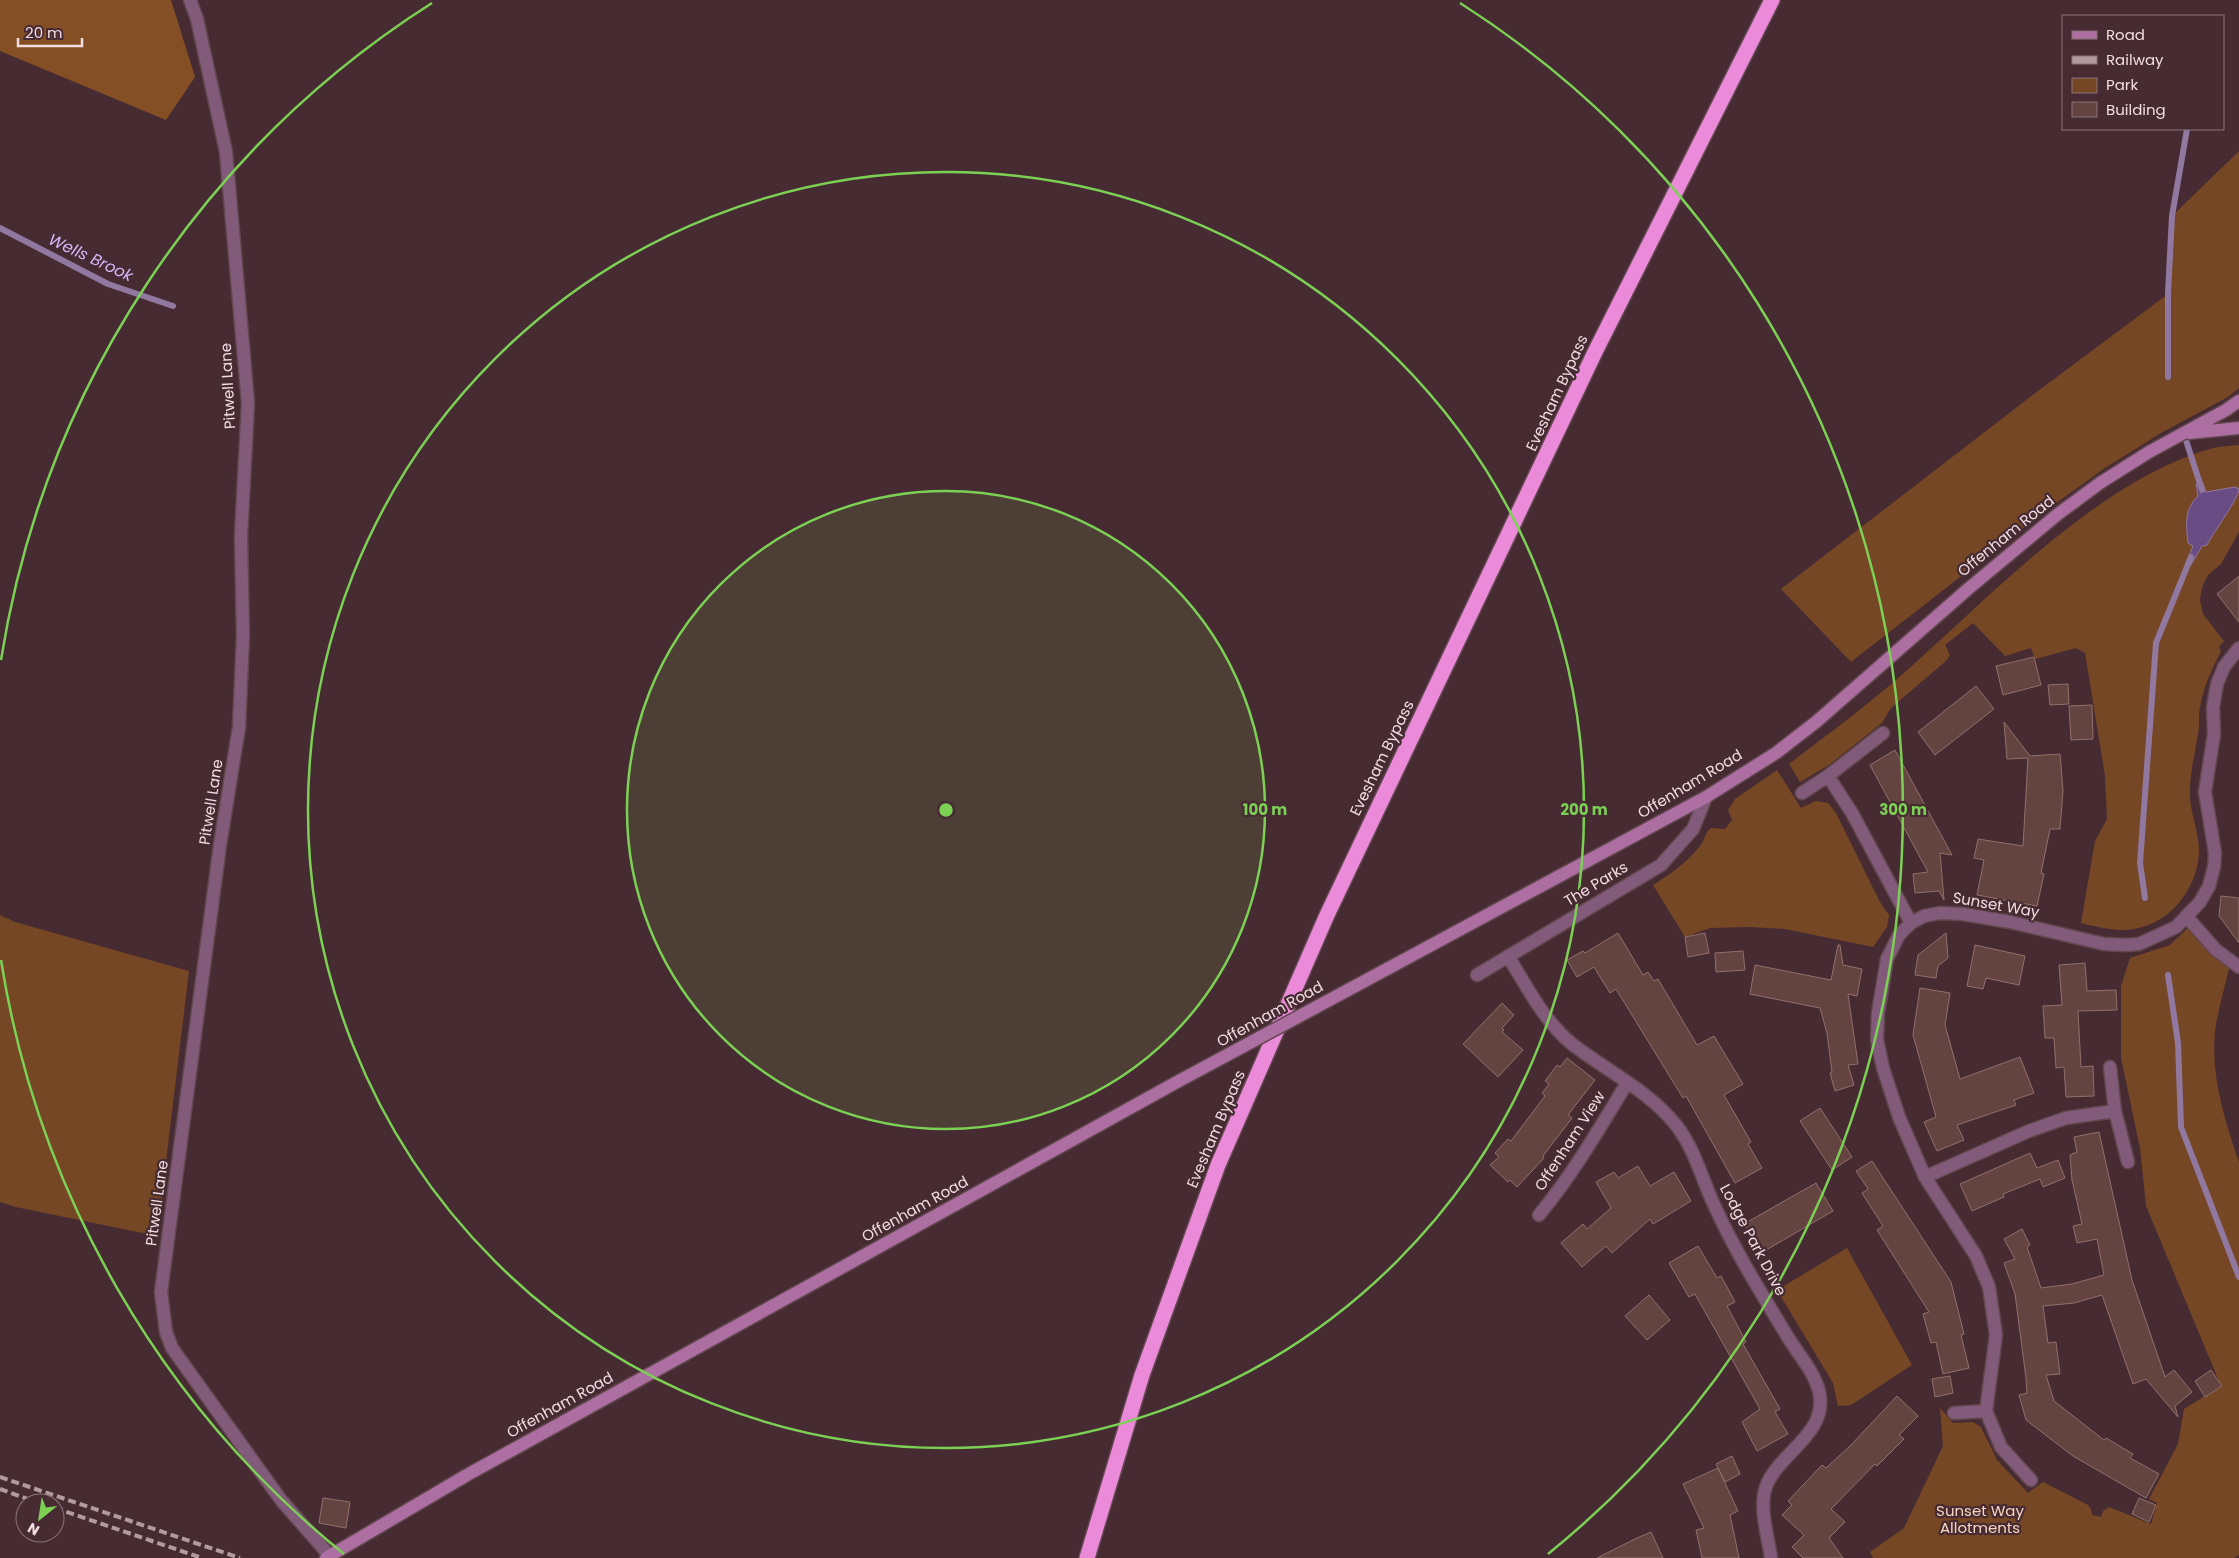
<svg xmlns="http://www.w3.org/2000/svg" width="2239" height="1558" font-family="Poppins,sans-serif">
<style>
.green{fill:#754724}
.forest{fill:#854f26}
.water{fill:#684c83;stroke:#9178a0}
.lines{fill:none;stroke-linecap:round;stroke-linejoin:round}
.stream{stroke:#9178a0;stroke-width:6}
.building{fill:#634440;stroke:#92706b}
.street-casing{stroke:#62474f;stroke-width:15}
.secondary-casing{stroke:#62474f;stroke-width:15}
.highway-casing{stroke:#62474f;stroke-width:18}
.street{stroke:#825b7a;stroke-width:12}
.secondary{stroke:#ad6ea1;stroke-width:12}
.highway{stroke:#eb8ad9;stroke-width:15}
.rail{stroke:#b19aa0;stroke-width:4;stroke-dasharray:8 4;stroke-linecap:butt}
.secondary-bridge-casing{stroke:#62474f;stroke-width:15;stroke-linecap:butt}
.secondary-bridge{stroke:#ad6ea1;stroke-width:12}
.ring{fill:none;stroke:#7cd155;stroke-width:2.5}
.labels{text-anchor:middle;stroke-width:4.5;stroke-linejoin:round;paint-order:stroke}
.street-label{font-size:15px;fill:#f1dde2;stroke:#472b33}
.park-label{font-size:15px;fill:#f7d5be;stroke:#472b33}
.water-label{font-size:16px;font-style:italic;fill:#d7b7f9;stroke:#472b33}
.centre{fill:#7cd155;stroke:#472b33;stroke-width:2.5}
.ring-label{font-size:15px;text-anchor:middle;font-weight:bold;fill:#7cd155;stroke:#472b33;stroke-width:4.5;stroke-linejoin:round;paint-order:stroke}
</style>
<rect width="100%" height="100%" fill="#472b33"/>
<path class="green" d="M2239,151V388L2228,397L2161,433L2105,468L2041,514L1851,662L1781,589L2034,394L2168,294L2172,216Z
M2239,445V532L2221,564L2208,575L2202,587L2200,600L2203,614L2224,641L2219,647L2221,651C2212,670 2203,687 2200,708C2198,716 2200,726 2198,734C2195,753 2190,772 2190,791C2189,811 2199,831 2199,851C2198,888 2171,923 2134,929C2117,932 2098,927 2081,923L2095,841L2107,819L2105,776L2085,653L2076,648L2035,659L2031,648L2005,656L1973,623L1945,645L1950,655L1947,660L1891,708L1882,723L1829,765L1800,782L1789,764C1828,734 1868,705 1905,672C1991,596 2100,479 2213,448C2221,446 2230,446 2239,445Z
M1777,770L1801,808L1816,801L1828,803L1836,813L1880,902L1889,915L1887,927L1873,947L1785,929L1750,927L1710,928L1685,937L1653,885C1670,874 1686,864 1699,847C1705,841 1704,833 1711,828L1725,829L1732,820L1728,810L1735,799Z
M0,915L15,922L189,971L157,1236L16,1207L0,1202Z
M2193,923L2231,961C2226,982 2220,1003 2216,1024C2209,1072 2224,1118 2239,1162V1555L2234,1558H1873L1870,1552L1904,1528L1943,1446L1940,1408L1953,1423L1973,1422L1981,1427L1997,1460L2028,1493L2043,1482L2088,1505L2091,1509L2092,1515L2101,1517L2103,1511L2109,1507L2151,1524L2157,1503L2149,1499L2178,1444L2184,1409L2221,1386L2146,1206L2140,1148L2121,1058V986L2130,958L2170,945Z
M1847,1248L1912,1365L1851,1405L1838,1406L1833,1383L1777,1290Z"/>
<path class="forest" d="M0,0H171L195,77L166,120L0,51Z"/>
<path class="water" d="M2202,481L2206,492L2235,487L2239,489C2239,498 2213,533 2207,545L2202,546L2191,565L2186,563L2193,546L2188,543C2186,526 2184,509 2198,496L2196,484Z"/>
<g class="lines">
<path class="stream" d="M0,228L108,284L173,306
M2168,377V293L2172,216L2187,129
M2184,434L2202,490
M2145,898L2140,863L2156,643L2191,557
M2168,975L2178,1043L2181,1127L2239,1277"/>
</g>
<path class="building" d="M2239,576V622L2217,594Z
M2034,657L2041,685L2003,695L1996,666Z
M2068,684L2069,704L2050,705L2048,685Z
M1976,686L1994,709L1935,755L1918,732Z
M2092,705L2093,739L2071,740L2069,706Z
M2004,722L2030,756L2060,754L2063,790L2060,829H2050L2041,873L2044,874L2037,906L1977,895L1984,860L1974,858L1978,839L2023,846L2028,758L2007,759Z
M1895,750L1952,855L1940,853L1944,900L1939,891L1915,893L1913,874L1928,872L1870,765Z
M2221,896L2239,898V943L2219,916Z
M1618,933L1643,975L1648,972L1654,981L1658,979L1697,1045L1714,1036L1743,1084L1724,1095L1751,1142L1748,1144L1762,1168L1735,1183L1686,1096L1683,1098L1616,989L1610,993L1594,967L1577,977L1567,960L1583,951L1585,953Z
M1705,933L1709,953L1688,957L1685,937Z
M1946,933L1948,958L1938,966L1936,978L1915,975L1918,955Z
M1838,945H1840L1843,965L1862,969L1857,996L1848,994L1858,1064L1848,1065L1854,1085L1835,1091L1830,1073L1832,1072L1827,1033L1820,1008L1750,994L1755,965L1831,980Z
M1975,945L2025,956L2019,985L1986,978L1983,989L1967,986Z
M1743,951L1745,970L1716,972L1715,953Z
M2085,963L2087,991L2116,990L2117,1010L2078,1011L2081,1067L2093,1066L2094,1096L2066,1097L2064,1067L2056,1068L2054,1038H2045L2043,1006L2062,1005L2059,965Z
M1920,988L1950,993L1945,1025L1960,1079L2020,1057L2034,1093L2014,1100L2016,1105L1957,1125L1964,1140L1937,1151L1924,1122L1936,1117L1913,1035Z
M1502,1003L1514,1015L1502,1028L1504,1030L1502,1032L1523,1050L1498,1077L1463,1044Z
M1567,1058L1595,1080L1568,1115L1572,1118L1543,1156L1544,1158L1517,1187L1510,1180L1508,1182L1490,1165L1499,1157L1495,1153L1508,1139L1511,1141L1545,1096L1542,1093L1549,1084L1545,1081L1557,1065L1560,1067Z
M1820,1108L1852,1157L1832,1170L1800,1121Z
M2099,1132L2132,1280L2165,1377L2174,1370L2192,1392L2175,1406L2178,1417L2146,1379L2133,1384L2102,1295L2074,1303L2043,1306L2048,1343L2056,1342L2060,1374L2046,1375L2054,1401L2104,1440L2106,1438L2133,1454L2130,1458L2159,1474L2146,1498L2073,1456L2026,1420L2019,1395L2027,1393L2026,1378L2015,1294L2004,1263L2015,1259L2004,1239L2022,1229L2030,1245L2027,1247L2041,1288L2072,1284L2104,1275L2097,1239L2077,1243L2073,1226L2082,1224L2072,1180L2070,1155L2077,1152L2074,1137Z
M2030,1153L2037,1168L2058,1160L2065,1178L2043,1187L2040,1179L2003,1194L2004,1197L1972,1211L1960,1184Z
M1872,1161L1951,1282L1964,1334L1961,1335L1969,1368L1943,1374L1936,1342L1931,1343L1923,1314L1929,1312L1877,1230L1883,1226L1862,1193L1868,1189L1856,1171Z
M1638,1166L1650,1186L1674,1172L1691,1201L1653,1224L1650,1219L1612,1253L1606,1246L1582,1267L1561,1243L1583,1224L1587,1229L1611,1208L1596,1182L1614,1172L1618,1178Z
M1816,1183L1833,1211L1761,1253L1744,1224Z
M1698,1246L1717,1278L1721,1276L1735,1302L1727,1306L1746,1342L1743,1344L1780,1409L1775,1412L1788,1434L1757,1451L1742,1422L1760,1409L1695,1294L1689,1297L1669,1263Z
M1649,1295L1670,1320L1647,1340L1625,1316Z
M2211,1370L2222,1386L2205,1397L2195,1381Z
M1950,1376L1953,1393L1935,1397L1932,1379Z
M1897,1396L1918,1416L1899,1435L1904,1439L1877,1466L1875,1464L1831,1509L1845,1522L1829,1538L1843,1558H1803L1792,1547L1804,1535L1782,1515L1792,1505L1788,1501L1822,1465L1826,1468L1850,1446Z
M1732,1456L1740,1474L1725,1482L1716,1464Z
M1718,1468L1738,1511L1730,1515L1739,1558H1702L1696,1530L1704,1528L1683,1484Z
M323,1498L350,1502L346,1528L319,1523Z
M2139,1498L2156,1505L2149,1522L2132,1514Z
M1651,1532L1663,1558H1597L1637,1538Z"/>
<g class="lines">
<g class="street-casing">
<path id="street" d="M190,0L197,19L226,152L248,403L241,536L243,636L239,727L220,845L161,1292L166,1332L172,1348L281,1500L330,1556
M1828,776L1883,733
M1802,793L1828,776L1852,813L1911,923
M2186,916L2216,950L2239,967
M1508,956C1527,987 1544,1021 1572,1044C1607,1071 1649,1091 1676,1125C1695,1149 1702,1180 1715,1207C1736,1253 1763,1296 1789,1339C1799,1355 1814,1372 1819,1391C1830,1437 1771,1455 1764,1494C1761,1515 1768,1537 1771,1558
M1477,975L1661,865L1693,829L1706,797
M2110,1067L2115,1111L2128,1162
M1925,1177L2029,1131L2066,1118L2115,1111
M1539,1215C1573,1174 1599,1129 1627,1083
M1954,1413L1986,1411
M2031,1480L2001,1447L1986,1411L1996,1335L1989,1287L1976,1256L1925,1177L1899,1117L1883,1068L1877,1040L1878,1013L1887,959L1899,935L1911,923L1924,916L1940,913L1963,914L2010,922L2104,944L2126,945L2139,944L2176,927L2200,902L2209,886L2214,867L2215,853L2205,792L2214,734L2213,707L2217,684L2224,667L2239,648"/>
</g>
<g class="secondary-casing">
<path id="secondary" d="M2189,433L2239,428
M1387,969L1706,797L1776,753L1816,722L1968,589L2058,514L2100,483L2149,452L2226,410L2239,401
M326,1558L467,1475L1177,1082"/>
</g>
<g class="highway-casing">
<path id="highway" d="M1087,1558L1142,1375L1218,1165L1327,915L1595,352L1772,0"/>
</g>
<use href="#street" class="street"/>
<use href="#secondary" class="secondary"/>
<use href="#highway" class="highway"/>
<path class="rail" d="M0,1477L240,1558
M0,1489L39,1503
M55,1508L202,1558"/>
<g class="secondary-bridge-casing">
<path id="secondary-bridge" d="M1177,1082L1387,969"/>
</g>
<use href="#secondary-bridge" class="secondary-bridge"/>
</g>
<circle cx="946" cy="810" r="319" fill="#7cd155" fill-opacity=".12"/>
<g class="ring">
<circle cx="946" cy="810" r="319"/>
<circle cx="946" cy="810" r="638"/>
<path d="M344 1554A957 957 0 0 1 1 960M1 660A957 957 0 0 1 432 3M1460 3A957 957 0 0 1 1548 1554"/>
</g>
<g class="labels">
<g class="street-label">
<text transform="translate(228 386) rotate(-93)" y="5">Pitwell Lane</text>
<text transform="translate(1557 393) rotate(-65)" y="5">Evesham Bypass</text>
<text transform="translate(2006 536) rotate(-39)" y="5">Offenham Road</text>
<text transform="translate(1382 758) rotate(-64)" y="5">Evesham Bypass</text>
<text transform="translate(1690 784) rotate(-31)" y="5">Offenham Road</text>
<text transform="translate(211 802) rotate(-81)" y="5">Pitwell Lane</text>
<text transform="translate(1596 884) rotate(-31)" y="5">The Parks</text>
<text transform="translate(1996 905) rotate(10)" y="5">Sunset Way</text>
<text transform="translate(1270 1014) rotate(-29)" y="5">Offenham Road</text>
<text transform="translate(1216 1129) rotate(-67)" y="5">Evesham Bypass</text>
<text transform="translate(1570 1141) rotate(-57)" y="5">Offenham View</text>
<text transform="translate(157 1203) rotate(-82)" y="5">Pitwell Lane</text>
<text transform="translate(915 1209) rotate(-29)" y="5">Offenham Road</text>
<text transform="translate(1753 1240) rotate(62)" y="5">Lodge Park Drive</text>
<text transform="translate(560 1405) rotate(-29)" y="5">Offenham Road</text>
</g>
<g class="park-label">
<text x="1980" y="1516">Sunset Way<tspan x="1980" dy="17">Allotments</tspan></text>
</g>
<g class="water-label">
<text transform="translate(91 257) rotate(25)" y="6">Wells Brook</text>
</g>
</g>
<circle cx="946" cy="810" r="8" class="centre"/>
<g class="ring-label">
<text x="1265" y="815">100 m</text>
<text x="1584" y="815">200 m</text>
<text x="1903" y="815">300 m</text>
</g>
<rect x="2062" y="15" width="162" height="115" fill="#472b33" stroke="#8b7279"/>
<rect x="2072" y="31" width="25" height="8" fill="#ad6ea1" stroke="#8b7279"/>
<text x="2106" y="40" font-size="15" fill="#f1dde2">Road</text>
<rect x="2072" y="56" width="25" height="8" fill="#b19aa0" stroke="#8b7279"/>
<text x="2106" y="65" font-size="15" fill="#f1dde2">Railway</text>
<rect x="2072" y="78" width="25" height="15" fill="#754724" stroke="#8b7279"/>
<text x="2106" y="90" font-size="15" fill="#f1dde2">Park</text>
<rect x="2072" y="102" width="25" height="15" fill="#634440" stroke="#8b7279"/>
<text x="2106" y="115" font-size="15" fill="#f1dde2">Building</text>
<g transform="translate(40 1518) rotate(210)"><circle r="24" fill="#472b33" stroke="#8b7279"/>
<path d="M0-4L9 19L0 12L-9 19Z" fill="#7cd155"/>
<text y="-8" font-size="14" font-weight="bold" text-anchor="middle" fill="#f1dde2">N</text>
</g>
<path d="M18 38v8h64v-8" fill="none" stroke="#f1dde2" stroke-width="2.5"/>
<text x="25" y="38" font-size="15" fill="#f1dde2" stroke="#472b33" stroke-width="4" paint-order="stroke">20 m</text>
</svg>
